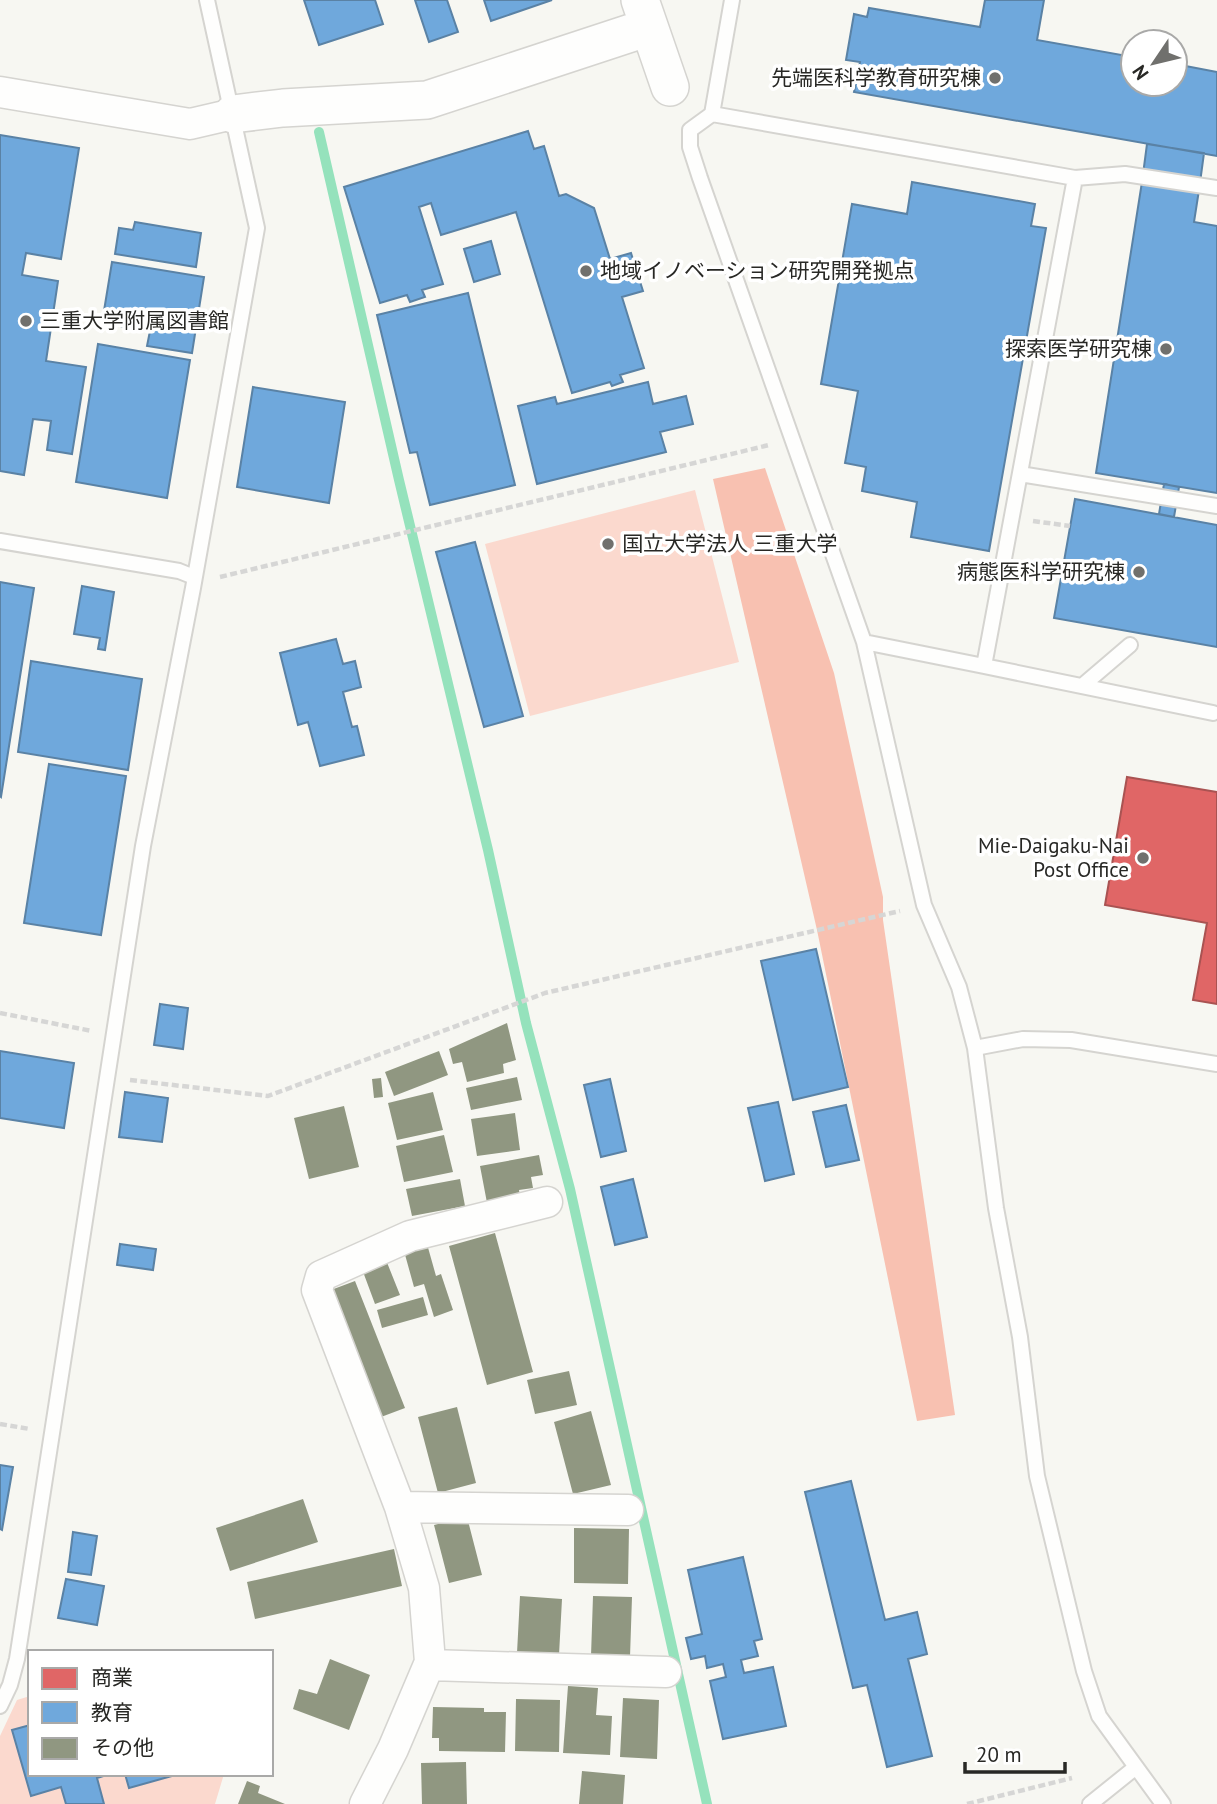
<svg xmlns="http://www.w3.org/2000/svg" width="1217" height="1804" font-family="'PT Sans','Noto Sans JP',sans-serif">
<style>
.green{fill:#fbd9ce}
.forest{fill:#f8c1b1}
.shops{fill:#e06666;stroke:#a95352;stroke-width:2}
.schools{fill:#6fa8dc;stroke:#5a82a5;stroke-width:2}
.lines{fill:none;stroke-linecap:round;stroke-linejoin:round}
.stream{stroke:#95e2bc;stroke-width:10}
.building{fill:#909781}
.service-casing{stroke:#d5d4d0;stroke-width:18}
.minor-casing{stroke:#d5d4d0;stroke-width:33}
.tertiary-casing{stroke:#d5d4d0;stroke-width:40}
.path{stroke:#d6d6d5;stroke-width:4.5;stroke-dasharray:7 3.5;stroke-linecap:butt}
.service{stroke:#fefefd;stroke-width:14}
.minor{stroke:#fefefd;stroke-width:30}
.tertiary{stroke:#fefefd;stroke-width:37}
.poi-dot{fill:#70706d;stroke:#fff;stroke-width:2.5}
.labels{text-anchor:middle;stroke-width:7;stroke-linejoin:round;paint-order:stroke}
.poi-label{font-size:21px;fill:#282825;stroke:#fff;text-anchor:end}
</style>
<rect width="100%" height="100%" fill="#f7f7f2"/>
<path class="green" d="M695,490L739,662L530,716L485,544Z
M30,1696V1774H224L215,1804H0V1736L17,1700Z"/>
<path class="forest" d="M765,468L834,673L883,897V920L955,1415L917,1421L817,930L713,479Z"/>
<path class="shops" d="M1127,777L1217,792V1004L1193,1000L1207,923L1105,905Z"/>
<path class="schools" d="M304,0H375L383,24L319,45Z
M415,0H447L458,32L429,42Z
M484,0H552L491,21Z
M985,0H1044L1037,40L1133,57V84H1175V64L1217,72V156L854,92L860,62L846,60L854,14L867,17L869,8L980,27Z
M528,131L534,149L544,146L559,196L566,194L594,208L610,259L631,253L643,291L622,297L644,368L620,375L623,382L612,386L610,382L572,393L516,212L441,235L431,203L419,207L443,284L422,290L425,297L410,302L407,295L380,303L344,187Z
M0,135L79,148L61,259L26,253L22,275L58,281L46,361L86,367L72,454L47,450L51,421L33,419L24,475L0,471Z
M1147,144L1204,153L1199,190L1142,182Z
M912,182L1035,204L1031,226L1046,228L989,551L911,537L917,502L862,491L866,467L845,463L858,391L821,384L852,204L907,214Z
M1142,182L1199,190L1194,222L1217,226V493L1096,473Z
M135,222L201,233L196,267L115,254L119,228L133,230Z
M491,241L500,274L474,282L464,249Z
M112,262L204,277L192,353L147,346L150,331L102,323Z
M468,293L515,485L430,505L417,452L410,453L377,315Z
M98,344L190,360L167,498L76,482Z
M648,382L653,404L686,396L693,424L660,432L666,452L537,484L518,406L555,397L557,404Z
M253,387L345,402L329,503L237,487Z
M1164,484L1179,487L1174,517L1159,514Z
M1075,499L1217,525V647L1054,618Z
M475,542L523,716L484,727L436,552Z
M0,582L34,588L1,797L0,796Z
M82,586L114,592L105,650L98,649L100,638L74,634Z
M336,639L343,664L355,661L361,687L343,692L352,727L357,726L364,755L320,766L308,722L298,725L280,653Z
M31,661L142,679L128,770L18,752Z
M49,764L126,776L101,935L24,923Z
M816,949L848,1087L793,1100L761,961Z
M160,1004L188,1008L183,1049L154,1045Z
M0,1051L74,1063L64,1128L0,1118Z
M610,1079L626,1151L601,1157L584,1085Z
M125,1092L168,1098L162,1142L119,1137Z
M778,1102L794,1174L765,1181L748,1108Z
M846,1105L859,1160L826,1167L813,1112Z
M633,1179L647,1237L615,1245L601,1187Z
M120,1244L156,1249L153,1270L117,1265Z
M0,1465L13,1467L2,1530L0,1529Z
M851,1481L885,1620L917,1612L927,1654L908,1659L932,1756L887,1767L867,1685L853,1688L805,1492Z
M73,1532L97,1536L91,1575L68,1572Z
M743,1557L762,1639L754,1641L758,1656L741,1660L744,1673L773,1667L786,1726L723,1739L710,1681L726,1677L723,1664L707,1668L705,1656L691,1659L686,1638L702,1634L688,1570Z
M66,1579L104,1586L97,1625L58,1618Z
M30,1725V1774H110L97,1778L104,1804H66L61,1787L31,1796L12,1730Z
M125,1774H179L129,1788Z"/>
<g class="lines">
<path class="stream" d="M319,132L399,480L488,850L526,1023L570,1189L707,1804"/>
</g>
<path class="building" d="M507,1023L516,1060L503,1064L504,1073L467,1082L462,1062L453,1064L449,1049Z
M439,1051L448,1075L394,1096L385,1072Z
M517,1077L522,1100L471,1110L466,1088Z
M381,1078L383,1097L374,1098L372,1079Z
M433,1092L443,1130L397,1140L388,1103Z
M344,1106L359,1167L309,1179L294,1118Z
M515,1113L520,1150L477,1156L471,1119Z
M444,1135L453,1172L404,1182L396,1146Z
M539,1155L543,1175L531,1177L533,1188L519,1190L521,1202L488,1208L480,1166Z
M460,1179L465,1206L412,1216L406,1189Z
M495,1233L533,1372L487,1385L449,1246Z
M427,1244L436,1276L441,1274L453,1310L434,1317L424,1284L414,1287L404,1251Z
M386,1260L400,1295L375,1304L362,1269Z
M355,1281L405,1408L381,1417L331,1290Z
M423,1297L428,1315L382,1328L377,1310Z
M569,1371L577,1405L535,1414L527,1380Z
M457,1407L476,1483L438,1493L418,1417Z
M591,1411L611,1485L573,1494L554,1422Z
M303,1499L318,1542L230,1571L216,1528Z
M467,1517L482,1575L449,1583L434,1525Z
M574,1528L629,1529L628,1584L574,1583Z
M394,1549L402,1586L255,1619L247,1582Z
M520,1596L562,1599L559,1655L517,1653Z
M593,1596L632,1597L630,1657L591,1656Z
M330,1659L370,1675L349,1730L293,1709L299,1689L317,1694Z
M568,1686L598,1688L596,1715L612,1716L610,1755L563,1753Z
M623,1698L659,1700L657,1759L620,1757Z
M516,1699L560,1700L559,1752L515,1751Z
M433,1707L484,1708V1712H506L505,1752L439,1751V1738H432Z
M466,1762L467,1804H422L421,1763Z
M582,1771L625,1775L623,1804H579Z
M247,1781L260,1786L258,1793L285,1804H238Z"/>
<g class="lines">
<g class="service-casing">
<path id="service" d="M712,114L732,0
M1020,474L1217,506
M0,541L179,571L194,577
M864,642L984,666L1075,178
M984,666L1213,713
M1082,686L1130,645
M975,1048L1023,1039L1071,1040L1217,1064
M0,1706L10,1685L17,1659L143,846L193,588L257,228L207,0
M1090,1804L1136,1767
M1163,1804L1099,1716L1084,1671L1037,1476L1020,1337L996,1208L975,1048L959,987L924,905L864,642L700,178L690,147V130L712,114L1075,178L1125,174L1217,188"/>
</g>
<g class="minor-casing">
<path id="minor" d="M0,92L190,124L233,114
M400,1507L628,1510
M429,1665L666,1672
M365,1804L393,1749L430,1662L424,1588L400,1507L317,1290L321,1276L410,1236L547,1202"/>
</g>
<g class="tertiary-casing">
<path id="tertiary" d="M640,0L670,87
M233,114L283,108L427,100L649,27"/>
</g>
<path class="path" d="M1033,521L1070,526
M220,577L769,445
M0,1013L92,1031
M130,1080L268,1096L545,993L900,911
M0,1424L30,1429
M967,1804L1072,1778"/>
<use href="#service" class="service"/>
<use href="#minor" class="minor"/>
<use href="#tertiary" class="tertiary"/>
</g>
<g class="poi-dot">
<circle cx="995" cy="78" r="7"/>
<circle cx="586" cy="271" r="7"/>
<circle cx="26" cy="321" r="7"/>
<circle cx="1166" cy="349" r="7"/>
<circle cx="608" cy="544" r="7"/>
<circle cx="1139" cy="572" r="7"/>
<circle cx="1143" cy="858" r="7"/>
</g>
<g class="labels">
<g class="poi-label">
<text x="981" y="85">先端医科学教育研究棟</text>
<text x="600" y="278" text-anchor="start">地域イノベーション研究開発拠点</text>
<text x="40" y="328" text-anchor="start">三重大学附属図書館</text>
<text x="1152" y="356">探索医学研究棟</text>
<text x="622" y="551" text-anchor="start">国立大学法人 三重大学</text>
<text x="1125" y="579">病態医科学研究棟</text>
<text x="1129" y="853">Mie-Daigaku-Nai<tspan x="1129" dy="24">Post Office</tspan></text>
</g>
</g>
<rect x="28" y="1650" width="245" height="126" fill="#ffffff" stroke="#a9a9a8" stroke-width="2"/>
<rect x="42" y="1668" width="35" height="21" fill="#e06666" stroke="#a9a9a8" stroke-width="2"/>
<text x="91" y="1685" font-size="21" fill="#282825">商業</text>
<rect x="42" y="1702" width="35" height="21" fill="#6fa8dc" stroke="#a9a9a8" stroke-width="2"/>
<text x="91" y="1720" font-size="21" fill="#282825">教育</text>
<rect x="42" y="1738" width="35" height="21" fill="#909781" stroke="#a9a9a8" stroke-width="2"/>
<text x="91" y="1755" font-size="21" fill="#282825">その他</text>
<g transform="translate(1154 63) rotate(235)"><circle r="33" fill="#ffffff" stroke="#a9a9a8" stroke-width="2"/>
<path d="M0-5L12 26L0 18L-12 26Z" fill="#70706d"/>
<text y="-10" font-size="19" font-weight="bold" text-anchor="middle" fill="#282825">N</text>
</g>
<path d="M965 1762v10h100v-10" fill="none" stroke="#282825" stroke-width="3.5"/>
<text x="976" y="1762" font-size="21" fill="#282825" stroke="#ffffff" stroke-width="5" paint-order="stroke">20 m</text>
</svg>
